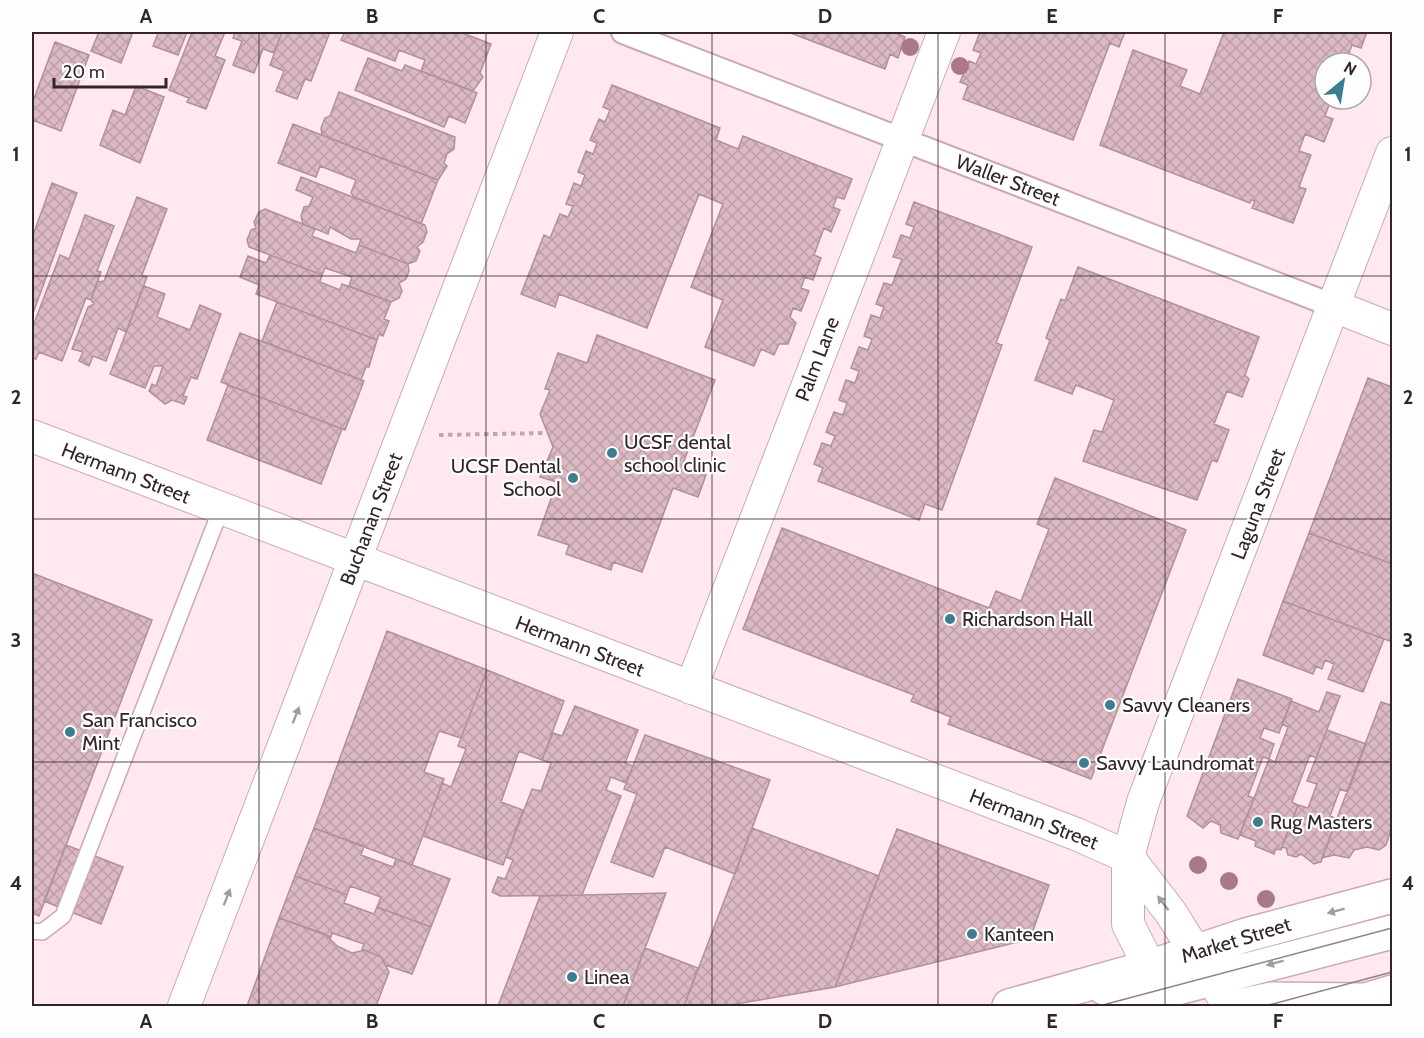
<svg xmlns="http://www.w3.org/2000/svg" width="1424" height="1038" font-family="Cabin,sans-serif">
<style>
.building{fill:url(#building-cross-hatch);stroke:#b19099;stroke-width:1.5}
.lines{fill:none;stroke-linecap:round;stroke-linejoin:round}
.service-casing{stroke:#cba9b3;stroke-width:18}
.pedestrian-casing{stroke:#cba9b3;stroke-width:26}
.minor-casing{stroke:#cba9b3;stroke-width:34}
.primary-casing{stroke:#cba9b3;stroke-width:36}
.path{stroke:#bca9af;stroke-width:4;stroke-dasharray:4.5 4.5;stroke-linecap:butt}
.service{stroke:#fff;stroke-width:15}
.pedestrian{stroke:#fff;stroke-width:22}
.minor{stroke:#fff;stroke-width:32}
.primary{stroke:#fff;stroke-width:33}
.tram{stroke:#928186;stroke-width:1.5}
.tree{fill:#a9788b}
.oneway{fill:#a39d9f}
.grid{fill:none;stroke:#322529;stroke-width:1.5;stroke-opacity:0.55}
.poi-dot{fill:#3c7e8f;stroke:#fdfdfd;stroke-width:2}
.labels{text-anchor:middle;stroke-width:4.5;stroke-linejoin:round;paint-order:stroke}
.street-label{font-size:20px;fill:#322529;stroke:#fdfdfd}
.poi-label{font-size:20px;fill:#322529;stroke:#fdfdfd;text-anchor:start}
.neatline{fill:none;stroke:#322529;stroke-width:2}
.grid-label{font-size:20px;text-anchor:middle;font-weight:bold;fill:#322529}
</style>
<defs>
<pattern id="building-cross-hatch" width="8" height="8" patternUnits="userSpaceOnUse" patternTransform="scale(1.5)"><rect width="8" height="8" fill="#dbb8c2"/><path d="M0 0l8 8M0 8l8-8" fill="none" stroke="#bc9ea7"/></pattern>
</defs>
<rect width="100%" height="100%" fill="#ffe9ef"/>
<path class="building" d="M99,32H133L121,63L91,51Z
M155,32H187L178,55L153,46L158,33Z
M192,32H225L215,56L225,60L206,109L187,102L189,98L169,90Z
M235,32H282L274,53L263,49L254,73L233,65L242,41L233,38Z
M282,32H330L311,81L305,79L297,99L276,91L284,71L270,65Z
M345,32H460L491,44L480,73L483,77L473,91L421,71L425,60L399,50L395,61L341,40Z
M788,32H899L898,34L905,37L898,58L890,54L885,69Z
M980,32H1125L1119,47L1110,43L1073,140L963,99L968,85L960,82L969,61L976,64L981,53L973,50Z
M1224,32H1367L1361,48L1352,45L1345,63H1325V99H1331L1325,116L1333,119L1324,142L1305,134L1299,151L1311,155L1299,187L1306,189L1293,223L1252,208L1255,201L1251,200L1250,203L1100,145L1133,50L1187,70L1180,86L1200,94Z
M55,42L89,55L61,131L32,120V104Z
M368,58L402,71L405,65L477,93L465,123L449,116L444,127L355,90Z
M612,85L720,128L716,140L738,149L743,136L852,179L844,199L837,197L833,207L840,210L831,232L824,228L814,255L821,258L813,280L805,277L801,288L809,291L801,311L793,308L790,317L796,323L788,344H779L774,355L761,349L754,366L705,347L723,300L691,287L723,204L699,194L647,328L559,294L555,307L521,294L544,235L550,238L560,214L568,217L573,206L566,204L574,183L581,186L585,175L578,172L586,151L593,154L597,143L590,140L599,119L605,122L610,110L603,107Z
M136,86L164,97L140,163L100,145L113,110L125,115Z
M339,92L455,137L454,149L447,154L444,163L447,166L438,180L322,135L321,128L325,118L330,116Z
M293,124L438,180L421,224L354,197L351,193L356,180L320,166L316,177L278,163Z
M301,177L425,225L427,232L423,242L417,247L420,251L416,261L408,264L359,245L361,239H351L330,227L328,234L303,224L301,216L304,207L309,206L313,197L296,190Z
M52,183L77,193L32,316V238Z
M137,197L167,209L142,275L147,277L126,332L118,328L106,361L93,356L89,366L79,361L83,352L72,349L88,307L94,304L91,300L97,282L104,281Z
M914,202L1032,247L996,343L1002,345L942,510L925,504L919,520L818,481L823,468L814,464L822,443L831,446L835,436L826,432L834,412L843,415L847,403L839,400L846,380L855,383L859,371L851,368L859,347L868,350L872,339L864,336L871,315L880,318L884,307L876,304L884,283L892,285L902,259L893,257L901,235L910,238L914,227L906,224Z
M265,209L315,229L312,236L356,253L359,245L408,264L409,271L406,279L399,283L402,291L399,298L391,302L349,286L352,277L325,268L322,275L249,247L247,240L251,230L256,228L254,222L259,212Z
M85,215L114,226L97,271L101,272L91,300L86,298L62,361L39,352L36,359L32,358V329L60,255L69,259Z
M270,255L322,275L320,282L340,290L342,284L391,302L384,319L389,321L383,336L379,334L377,340L256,294L259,285L240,277L248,256L266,263Z
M1078,267L1259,337L1245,375L1249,379L1242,397L1227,391L1214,424L1229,430L1217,462L1212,460L1197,500L1083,461L1094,430L1102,432L1114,400L1076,385L1072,394L1035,380L1050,340L1046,338L1061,299L1065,301Z
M144,286L165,294L157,317L190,330L200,305L221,314L197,379L191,377L183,396L187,397L184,404L172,400L165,404L149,391L152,384L156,386L163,366H154L145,388L110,374Z
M277,302L377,340L369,367H366L361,380L262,341Z
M240,333L364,381L345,430L221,382Z
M597,335L715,380L682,466L706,475L698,497L673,488L642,572L613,562L611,570L566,554L569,545L538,535L557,482L540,477L553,447L540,414L550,390L545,389L558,353L587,363Z
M1368,378L1392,387V564L1309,533Z
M228,385L342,429L321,484L207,440Z
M1055,478L1186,530L1091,779L948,724L951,717L911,701L914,695L743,629L782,528L989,608L996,591L1021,601L1049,529L1037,524Z
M1309,533L1392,564V642L1283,601Z
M32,573L152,620L39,916L32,913Z
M1283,601L1384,639L1363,692L1328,679L1334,664L1325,660L1322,669L1316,666L1313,674L1263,655Z
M387,631L487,670L461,738L439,731L424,772L444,779L412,865L314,828Z
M487,670L564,701L542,760L519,751L501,802L523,810L503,865L423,836L442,783L451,787L466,749L458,746Z
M1238,679L1292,699L1279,733L1264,728L1260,738L1274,744L1269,759L1263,757L1248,796L1254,798L1238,839L1221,833L1220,825L1211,821L1203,828L1187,816Z
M1327,692L1340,696L1316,758L1310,755L1292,802L1298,805L1281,850L1276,849L1274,854L1255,846L1256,841L1240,835L1269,759L1275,762L1288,727L1282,724L1291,701L1319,712Z
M1392,697V827L1386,845L1379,850L1367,847L1354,850L1349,858L1334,855L1322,858L1381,702L1390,705Z
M575,706L638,730L625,763L633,766L626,783L611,777L606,790L621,796L582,895L500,896L492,892L498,877L505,879L513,860L506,857L532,789L541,791L551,763L542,760L553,733L562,736Z
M1327,730L1366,744L1348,792L1340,789L1330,816L1337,819L1321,862L1314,864L1301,854L1296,857L1288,855L1286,848L1282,847L1298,805L1308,808L1317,784L1307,781Z
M645,735L770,780L735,874L665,847L653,877L611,862L637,794L624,789Z
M314,828L364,846L361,855L393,867L396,859L450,879L431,927L377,907L381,897L350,886L347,895L295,876Z
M752,828L879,876L835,987L724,1006H684Z
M897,829L1049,885L1030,939L835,987Z
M66,845L123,867L101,924L44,901Z
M295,876L347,895L344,903L374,914L377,907L431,927L412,974L385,965L381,957L362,949L364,944L332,933L331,937L279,918Z
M666,893L623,1006H498L540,896Z
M279,918L325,934L337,946L352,953L365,950L381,957L389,972L376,1006H247Z
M645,948L698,968L684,1006H623Z"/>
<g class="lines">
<g class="service-casing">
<path id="service" d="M32,931L42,932L63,916L221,509"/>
</g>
<g class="pedestrian-casing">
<path id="pedestrian" d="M623,32L1334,306"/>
</g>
<g class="minor-casing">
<path id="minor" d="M1334,306L1392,329
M32,436L1076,834L1128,857L1171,913L1229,1006
M691,688L944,32
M1161,990L1128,924V857L1143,802L1392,153
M184,1006L557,32"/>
</g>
<g class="primary-casing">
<path id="primary" d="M1104,988L1162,992L1392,932
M1009,1006L1149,967L1246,935L1392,896
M1239,1006L1272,999L1365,1000
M1345,1006L1392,992"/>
</g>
<path class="path" d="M439,435L547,433"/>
<use href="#service" class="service"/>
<use href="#pedestrian" class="pedestrian"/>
<use href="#minor" class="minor"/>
<use href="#primary" class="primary"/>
<path class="tram" d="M1099,1006L1392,928
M1265,1006L1392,972"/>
</g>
<g class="tree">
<circle cx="910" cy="47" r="9"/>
<circle cx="960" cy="66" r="9"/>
<circle cx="1198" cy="865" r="9"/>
<circle cx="1229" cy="881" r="9"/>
<circle cx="1266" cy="899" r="9"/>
</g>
<defs><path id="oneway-solid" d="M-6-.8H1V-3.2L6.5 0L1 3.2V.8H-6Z" transform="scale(1.5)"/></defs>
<g class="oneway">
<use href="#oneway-solid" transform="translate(296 715) rotate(-69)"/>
<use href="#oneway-solid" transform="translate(227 897) rotate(-69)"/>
<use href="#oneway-solid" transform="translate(1163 903) rotate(-127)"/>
<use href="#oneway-solid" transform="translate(1336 911) rotate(165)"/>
<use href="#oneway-solid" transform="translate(1275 963) rotate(165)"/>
</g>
<path class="grid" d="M259,32V1006M486,32V1006M712,32V1006M938,32V1006M1165,32V1006M32,276H1392M32,519H1392M32,762H1392"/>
<g class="poi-dot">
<circle cx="612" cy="453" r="6"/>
<circle cx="573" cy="478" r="6"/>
<circle cx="950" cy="619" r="6"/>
<circle cx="1110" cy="705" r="6"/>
<circle cx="70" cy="732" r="6"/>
<circle cx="1084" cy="763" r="6"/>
<circle cx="1258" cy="822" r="6"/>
<circle cx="972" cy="934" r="6"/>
<circle cx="572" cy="977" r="6"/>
</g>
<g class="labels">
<g class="street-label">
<text transform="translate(1008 180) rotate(21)" y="7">Waller Street</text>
<text transform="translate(817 359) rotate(-69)" y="7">Palm Lane</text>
<text transform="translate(126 473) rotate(21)" y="7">Hermann Street</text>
<text transform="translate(1258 504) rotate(-69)" y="7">Laguna Street</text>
<text transform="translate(371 519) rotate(-69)" y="7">Buchanan Street</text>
<text transform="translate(580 646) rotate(21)" y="7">Hermann Street</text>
<text transform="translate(1034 819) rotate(21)" y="7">Hermann Street</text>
<text transform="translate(1236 940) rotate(-17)" y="7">Market Street</text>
</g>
<g class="poi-label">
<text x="624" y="449">UCSF dental<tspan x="624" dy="23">school clinic</tspan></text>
<text x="561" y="473" text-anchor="end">UCSF Dental<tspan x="561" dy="23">School</tspan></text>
<text x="962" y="626">Richardson Hall</text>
<text x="1122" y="712">Savvy Cleaners</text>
<text x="82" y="727">San Francisco<tspan x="82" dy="23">Mint</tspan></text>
<text x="1096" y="770">Savvy Laundromat</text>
<text x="1270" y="829">Rug Masters</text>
<text x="984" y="941">Kanteen</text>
<text x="584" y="984">Linea</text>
</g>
</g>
<rect width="1424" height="1038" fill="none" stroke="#fdfdfd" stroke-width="66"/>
<g transform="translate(1343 81) rotate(30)"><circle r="28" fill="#fdfdfd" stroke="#aca7a8" stroke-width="1.5"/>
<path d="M0-4.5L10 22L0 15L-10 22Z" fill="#3c7e8f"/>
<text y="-9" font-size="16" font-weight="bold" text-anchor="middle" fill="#322529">N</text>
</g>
<path d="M54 78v9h112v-9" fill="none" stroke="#322529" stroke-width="3"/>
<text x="63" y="78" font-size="18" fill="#322529" stroke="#fdfdfd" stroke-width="4.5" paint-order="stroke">20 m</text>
<rect x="33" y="33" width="1358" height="972" class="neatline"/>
<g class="grid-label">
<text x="146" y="23">A</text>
<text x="372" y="23">B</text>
<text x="599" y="23">C</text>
<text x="825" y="23">D</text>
<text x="1052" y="23">E</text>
<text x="1278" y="23">F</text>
<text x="16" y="161">1</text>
<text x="1408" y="161">1</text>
<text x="16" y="404">2</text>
<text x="1408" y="404">2</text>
<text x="16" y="647">3</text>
<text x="1408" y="647">3</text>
<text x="16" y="890">4</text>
<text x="1408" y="890">4</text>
<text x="146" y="1028">A</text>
<text x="372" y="1028">B</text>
<text x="599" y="1028">C</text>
<text x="825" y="1028">D</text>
<text x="1052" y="1028">E</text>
<text x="1278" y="1028">F</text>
</g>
</svg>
